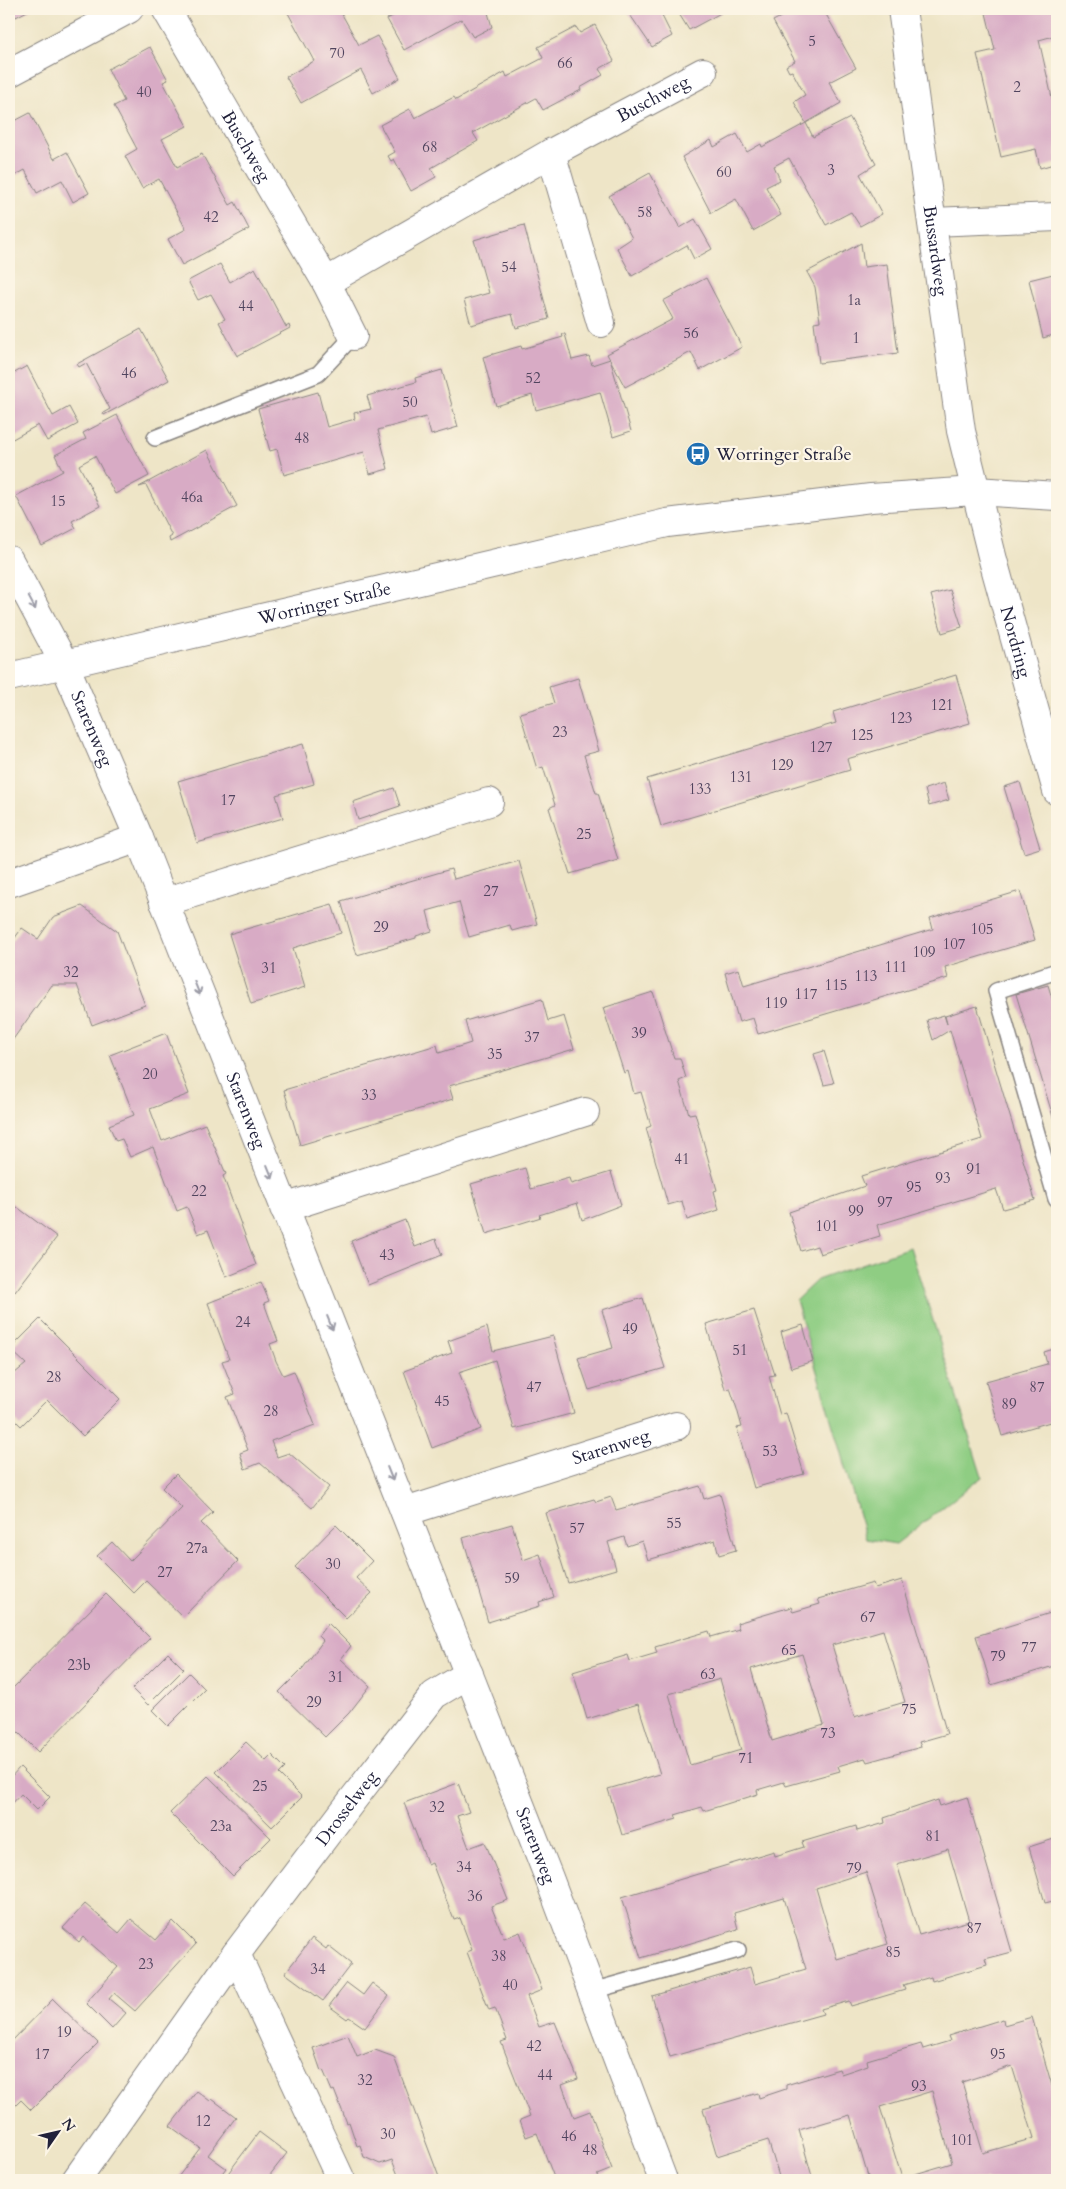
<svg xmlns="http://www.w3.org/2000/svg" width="1066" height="2189" font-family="Cardo,serif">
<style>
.green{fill:#8fcd83;stroke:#58785f}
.building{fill:#d8abc5;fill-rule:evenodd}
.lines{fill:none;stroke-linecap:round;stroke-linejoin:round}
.lane-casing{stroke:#888481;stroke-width:18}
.street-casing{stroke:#888481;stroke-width:30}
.secondary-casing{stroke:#888481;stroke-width:30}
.lane{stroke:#fff;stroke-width:15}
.street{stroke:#fff;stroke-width:28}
.secondary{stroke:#fff;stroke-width:28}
.oneway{stroke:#9c9ca7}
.labels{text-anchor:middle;stroke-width:4.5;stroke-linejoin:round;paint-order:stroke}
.number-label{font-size:15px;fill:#50445e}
.street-label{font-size:18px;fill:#22223b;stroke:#fcf5e5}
.poi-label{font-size:18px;fill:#22223b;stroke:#fcf5e5;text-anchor:start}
</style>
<rect width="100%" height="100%" fill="#fcf5e5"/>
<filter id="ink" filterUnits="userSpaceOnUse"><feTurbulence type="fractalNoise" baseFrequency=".02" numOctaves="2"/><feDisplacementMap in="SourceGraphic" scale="10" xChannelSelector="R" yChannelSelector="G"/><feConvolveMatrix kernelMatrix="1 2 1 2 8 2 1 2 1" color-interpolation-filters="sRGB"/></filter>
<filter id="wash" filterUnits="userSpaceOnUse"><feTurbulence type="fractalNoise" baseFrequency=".0096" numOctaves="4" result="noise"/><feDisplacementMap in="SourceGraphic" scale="20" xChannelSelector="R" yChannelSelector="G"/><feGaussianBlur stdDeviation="1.12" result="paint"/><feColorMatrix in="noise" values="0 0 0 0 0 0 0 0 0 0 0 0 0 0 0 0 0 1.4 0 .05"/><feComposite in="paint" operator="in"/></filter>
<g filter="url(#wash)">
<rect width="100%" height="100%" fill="#eee5c7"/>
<path class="green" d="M910,1247L982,1477L896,1544L866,1539L796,1300L817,1280Z"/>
<g id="blocks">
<path class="building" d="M11,9H31L16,17Z
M296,9H339L359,45L377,36L400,78L373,93L361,70L301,103L286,77L314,61L288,13Z
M406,9H487L492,27L473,37L461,19L404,50L387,19Z
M626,9H675L662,16L672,36L652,47Z
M676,9H728L689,30Z
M796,9H823L856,68L829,82L841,103L806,123L794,102L805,95L792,71L789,72L786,66L795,61L773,21Z
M985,9H1055L1057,35L1039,40L1057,120V163L1040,168L1036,149L1001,157L977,54L995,50Z
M595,25L614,61L599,69L603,75L580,88L581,90L543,110L536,98L473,133L478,141L431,168L436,177L411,191L394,159L391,161L388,156L395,152L380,125L410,109L415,118L454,97L456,100L505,72L507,77L543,58L538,47L576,27L580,33Z
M150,47L168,80L163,82L187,126L162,139L177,167L202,154L230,205L235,202L249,229L182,265L168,239L186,229L159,179L142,188L125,156L137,149L114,106L124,101L108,69Z
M30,113L54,159L67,152L89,193L73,202L62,180L37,193L25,170L9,179V124Z
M850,118L876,164L860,174L882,214L860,226L851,212L826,225L789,158L774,166L780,180L766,187L781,215L753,231L736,199L711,213L682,157L711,140L714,147L737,134L747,152L761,144L762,147L806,123L813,137Z
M650,173L680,228L695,219L712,249L694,259L687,245L632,276L617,248L632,238L609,196Z
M524,225L549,319L516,328L512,314L471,325L464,300L489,293L474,240Z
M861,243L864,267L887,264L898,353L819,363L814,322L820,321L815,287L807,272Z
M220,264L230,282L255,268L286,327L289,325L290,328L237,356L219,322L225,319L211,294L198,300L188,281Z
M1057,273V334L1043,338L1029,280Z
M706,278L742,347L700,370L691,352L625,387L607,354L673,319L663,301Z
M141,329L169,380L104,415L103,413L110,409L86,363L79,367L77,364Z
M562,334H565L572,360L589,356L592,365L610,359L631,431L613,437L600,392L536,410L532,395L496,406L483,357L521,346L522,349L563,337Z
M27,366L53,416L69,407L78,424L47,441L38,425L9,441V376Z
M442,370L458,427L431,435L426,417L378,430L388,469L370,474L364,452L284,475L277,449L270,451L258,409L318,392L327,427L355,419L354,413L371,409L367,396L416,382L415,378Z
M117,415L149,476L115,494L95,456L79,465L100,506L72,521L76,528L42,546L16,496L63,471L55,455L86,439L83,433Z
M207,450L237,506L170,542L169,538L172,536L146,485L139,487Z
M950,590L962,627L942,633L931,595Z
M956,675L970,723L847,759L850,770L661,826L647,779L836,723L833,712Z
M578,678L599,751L584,755L596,793H598L618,860L570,874L549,808L555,805L543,767L537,769L520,713L554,703L549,687Z
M303,744L314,784L276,795L283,818L197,843L178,781Z
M1020,782L1040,848L1024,853L1004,787Z
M944,783L949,800L929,806L925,789Z
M394,788L400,806L358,820L353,802Z
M519,861L537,924L512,931L510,925L469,937L459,902L427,911L432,931L416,936V938L357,955L341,901L451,869L454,879Z
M1020,891L1035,940L945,967L948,978L758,1034L753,1018L739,1022L725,973L739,969L744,986L933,929L930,918Z
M332,904L341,933L293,948L305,987L251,1004L229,934Z
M82,906L117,931L145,1005L92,1025L77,985H52L9,1045V960L11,957L9,955V946L22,928L38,939L53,917Z
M1048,985L1057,1015V1130L1016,994Z
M653,992L674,1058H680L686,1078L679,1081L689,1114L695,1113L717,1190L714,1191L719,1210L687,1220L682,1201L668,1205L646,1128L651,1126L641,1092L634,1094L628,1071L624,1073L603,1008Z
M542,999L548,1021L564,1016L574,1049L449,1086L453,1099L300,1145L284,1090L437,1045L439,1053L471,1043L465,1021Z
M977,1006L1035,1200L1003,1209L996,1189L877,1225L880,1236L820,1254L817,1246L801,1251L789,1212L865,1186L861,1176L982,1139L950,1030L933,1040L927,1020L944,1015L947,1024L945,1016Z
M166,1033L189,1094L150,1109L162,1141L205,1124L226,1174L223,1176L256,1265L226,1277L208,1230L198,1234L187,1207L177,1211L153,1147L130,1157L122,1139L116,1141L109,1125L134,1115L110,1055Z
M824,1051L834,1083L824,1085L814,1054Z
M525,1168L531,1189L569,1178L571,1184L611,1172L621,1205L582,1220L577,1203L539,1215L541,1217L486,1234L471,1184Z
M9,1201L57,1237L15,1292L9,1287Z
M405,1220L415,1247L436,1239L442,1255L368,1285L351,1241Z
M261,1282L269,1301L264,1303L278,1341L270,1344L276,1361L283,1375L294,1371L315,1425L271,1441L277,1457L289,1453L329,1487L312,1508L260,1463L245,1469L240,1453L248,1450L227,1397L235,1394L222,1361L229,1359L208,1303Z
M643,1298L665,1368L589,1390L578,1358L613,1348L602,1310Z
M754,1310L775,1375L769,1376L780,1415L786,1413L804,1474L754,1488L737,1428L742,1427L737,1409L730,1388L725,1389L706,1324Z
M40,1319L120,1399L83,1436L47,1400L21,1426L9,1414V1378L26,1364L10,1349Z
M803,1325L813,1361L791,1368L781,1332Z
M487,1327L493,1351L553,1336L574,1413L514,1429L495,1360L459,1372L481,1429L432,1448L404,1371L452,1353L448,1341Z
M1057,1348V1420L1002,1436L986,1381L1047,1364L1044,1352Z
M176,1474L213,1512L201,1523L238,1561L183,1617L146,1581L134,1593L97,1556L112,1542L130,1561L182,1508L162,1488Z
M700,1486L704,1499L720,1494L736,1550L719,1555L715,1540L648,1560L642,1541L627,1546L624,1537L608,1542L616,1569L568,1583L546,1513L594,1499L596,1502L611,1497L616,1510Z
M512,1524L523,1560L540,1554L554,1597L539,1602L540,1606L488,1622L463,1538Z
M336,1525L372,1561L356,1578L372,1593L346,1618L295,1567Z
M902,1580L947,1734L919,1742L921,1747L867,1762L865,1758L838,1766L840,1771L786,1786L784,1782L757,1790L758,1794L704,1811L702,1807L675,1815L677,1819L622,1835L608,1789L660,1774L638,1704L587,1719L573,1672L628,1655L630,1661L657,1653L655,1647L709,1631L711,1637L739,1629L737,1623L791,1607L793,1612L820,1604L818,1599L873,1583L875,1588ZM883,1630L905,1702L854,1717L832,1645ZM802,1654L824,1725L772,1741L751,1669ZM720,1679L741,1750L690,1765L669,1694Z
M106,1594L150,1638L38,1752L9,1723V1692Z
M1057,1611V1665L991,1685L976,1636Z
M328,1623L351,1646L341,1659L370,1686L349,1713L325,1737L279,1692L303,1668L323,1641L318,1636Z
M168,1653L184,1669L148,1705L132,1689Z
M189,1673L205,1689L168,1726L152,1710Z
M246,1742L266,1761L272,1755L285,1768L279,1774L302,1797L272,1827L216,1772Z
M20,1767L50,1797L37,1810L21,1794L9,1807V1779Z
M208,1776L271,1838L233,1876L170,1813Z
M458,1783L469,1812L457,1816L469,1848L485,1842L508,1900L491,1906L504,1938L520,1932L542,1990L527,1996L539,2027L555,2022L578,2079L562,2085L574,2117L590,2111L612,2169L597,2175L599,2180H555L537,2133L526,2137L520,2120L530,2116L501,2042L507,2040L495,2008L489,2010L467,1952L472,1950L460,1918L454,1920L432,1863L428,1865L404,1803Z
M967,1797L1012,1952L985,1959L987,1965L932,1981L931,1977L903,1985L905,1990L851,2006L849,2001L821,2009L823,2014L670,2057L652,1996L750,1967L755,1984L806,1969L784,1898L734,1913L738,1929L641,1958L622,1897L774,1851L775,1856L804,1847L802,1842L856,1826L857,1831L885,1823L884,1818L938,1800L940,1806ZM948,1849L969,1921L919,1935L897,1864ZM866,1872L888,1944L837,1959L816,1888Z
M1057,1838V1900L1045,1903L1029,1847Z
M85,1904L119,1933L131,1919L156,1940L173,1921L196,1944L135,2011L114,1993L109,1999L126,2013L112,2029L86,2003L118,1967L83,1937L79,1942L63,1928Z
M312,1938L326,1949L328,1946L351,1964L323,2001L285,1973Z
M347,1983L363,1995L372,1983L389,1996L365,2028L349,2017L347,2019L329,2006Z
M53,1999L98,2043L31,2110L21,2100L9,2112V2044Z
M1032,2017L1057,2103V2176L1050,2178L1051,2180H869L850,2115L799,2130L813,2180H780L768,2140L717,2156L703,2109L758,2093L759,2098L786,2089V2085L839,2069L841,2074L868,2065L867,2060L921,2044L923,2049L950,2041L948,2036L1003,2019L1004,2025ZM1012,2066L1034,2138L983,2153L962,2082ZM932,2091L952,2163L902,2178L880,2107Z
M348,2035L357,2057L375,2050L394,2057L439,2177L431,2180H400L392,2160L380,2164L364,2157L360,2145L357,2146L349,2122L347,2123L334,2090L332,2091L323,2070L321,2071L313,2048Z
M197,2091L210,2101L212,2099L236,2117L208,2155L226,2168L217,2180H182L178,2177L200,2148L170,2126Z
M259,2132L287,2153L266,2180H223Z"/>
</g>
</g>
<g filter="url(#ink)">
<use href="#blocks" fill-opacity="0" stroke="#888481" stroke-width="1"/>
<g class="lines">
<g class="lane-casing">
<path id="lane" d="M155,438L318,374L353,336
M1056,1199L996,991L1057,971
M592,1991L738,1950"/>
</g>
<g class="street-casing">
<g id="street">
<path id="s1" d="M166,9L326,282L353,336"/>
<path id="s2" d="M902,9L961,431L993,560L1057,791"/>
<path d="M9,73L129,9"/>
<path d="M551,153L601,323"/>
<path d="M932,222L1057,217"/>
<path id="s3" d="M326,282L551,153L703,72"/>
<path id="s4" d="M9,560L64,663L139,838L549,1878L663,2180"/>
<path d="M9,883L139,838"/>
<path d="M164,902L489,802"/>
<path d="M284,1208L585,1112"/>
<path id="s5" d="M405,1512L676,1426"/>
<path d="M236,1954L341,2180"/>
<path id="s6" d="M76,2180L236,1954L354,1798L434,1695L469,1674"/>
</g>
</g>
<g class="secondary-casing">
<g id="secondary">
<path id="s7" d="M9,677L667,523L871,498L975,491L1057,496"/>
</g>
</g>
<use href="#lane" class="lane"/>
<use href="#street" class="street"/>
<use href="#secondary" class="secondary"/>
</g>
<defs><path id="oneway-shaft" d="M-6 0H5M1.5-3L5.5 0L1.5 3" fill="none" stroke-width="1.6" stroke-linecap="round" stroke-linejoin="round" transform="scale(1.25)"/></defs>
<g class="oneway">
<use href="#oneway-shaft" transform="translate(32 603) rotate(62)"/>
<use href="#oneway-shaft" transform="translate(197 988) rotate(68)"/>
<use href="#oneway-shaft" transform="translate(270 1172) rotate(68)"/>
<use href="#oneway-shaft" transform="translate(330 1323) rotate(68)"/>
<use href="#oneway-shaft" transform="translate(390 1474) rotate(68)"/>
</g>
</g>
<defs>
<g id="bus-disc" transform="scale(1.25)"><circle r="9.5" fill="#1f6fb2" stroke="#fcf5e5"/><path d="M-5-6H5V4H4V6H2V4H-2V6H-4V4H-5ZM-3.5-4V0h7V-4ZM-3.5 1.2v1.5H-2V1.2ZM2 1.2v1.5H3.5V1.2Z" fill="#fff"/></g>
</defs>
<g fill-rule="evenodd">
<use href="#bus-disc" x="698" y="454"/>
</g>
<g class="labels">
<g class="number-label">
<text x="812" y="46">5</text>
<text x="337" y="58">70</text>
<text x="565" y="68">66</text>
<text x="1017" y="92">2</text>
<text x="144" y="97">40</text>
<text x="430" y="152">68</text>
<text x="831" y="175">3</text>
<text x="724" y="177">60</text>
<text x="645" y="217">58</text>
<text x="211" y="222">42</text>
<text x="509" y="272">54</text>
<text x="854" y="305">1a</text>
<text x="246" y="311">44</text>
<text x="691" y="338">56</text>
<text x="856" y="343">1</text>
<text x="129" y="378">46</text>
<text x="533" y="383">52</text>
<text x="410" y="407">50</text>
<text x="302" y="443">48</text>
<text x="192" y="502">46a</text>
<text x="58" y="506">15</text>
<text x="942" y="710">121</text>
<text x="901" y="723">123</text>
<text x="560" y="737">23</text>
<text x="862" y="740">125</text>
<text x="821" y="752">127</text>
<text x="782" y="770">129</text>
<text x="741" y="782">131</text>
<text x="700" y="794">133</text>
<text x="228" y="805">17</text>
<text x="584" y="839">25</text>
<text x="491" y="896">27</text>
<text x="381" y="932">29</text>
<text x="982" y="934">105</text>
<text x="954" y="949">107</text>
<text x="924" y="957">109</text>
<text x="896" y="972">111</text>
<text x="269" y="973">31</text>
<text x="71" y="977">32</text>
<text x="866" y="981">113</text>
<text x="836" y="990">115</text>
<text x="806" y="999">117</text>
<text x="776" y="1008">119</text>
<text x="639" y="1038">39</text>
<text x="532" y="1042">37</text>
<text x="495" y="1059">35</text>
<text x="150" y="1079">20</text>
<text x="369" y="1100">33</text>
<text x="682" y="1164">41</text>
<text x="974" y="1174">91</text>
<text x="943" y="1183">93</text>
<text x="914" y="1192">95</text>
<text x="199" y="1196">22</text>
<text x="885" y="1207">97</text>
<text x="856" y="1216">99</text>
<text x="827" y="1231">101</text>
<text x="387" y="1260">43</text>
<text x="243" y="1327">24</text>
<text x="630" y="1334">49</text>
<text x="740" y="1355">51</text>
<text x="54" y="1382">28</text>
<text x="534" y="1392">47</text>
<text x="1037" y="1392">87</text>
<text x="442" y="1406">45</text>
<text x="1009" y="1409">89</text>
<text x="271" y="1416">28</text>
<text x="770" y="1456">53</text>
<text x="674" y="1528">55</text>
<text x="577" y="1533">57</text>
<text x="197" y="1553">27a</text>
<text x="333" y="1569">30</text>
<text x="165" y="1577">27</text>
<text x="512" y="1583">59</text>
<text x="868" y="1622">67</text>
<text x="1029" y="1652">77</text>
<text x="789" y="1655">65</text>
<text x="998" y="1661">79</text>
<text x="79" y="1670">23b</text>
<text x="708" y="1679">63</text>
<text x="336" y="1682">31</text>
<text x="314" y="1707">29</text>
<text x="909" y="1714">75</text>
<text x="828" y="1738">73</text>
<text x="746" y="1763">71</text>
<text x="260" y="1791">25</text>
<text x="437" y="1812">32</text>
<text x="221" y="1831">23a</text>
<text x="933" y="1841">81</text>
<text x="464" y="1872">34</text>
<text x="854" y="1873">79</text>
<text x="475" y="1901">36</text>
<text x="974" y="1933">87</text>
<text x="893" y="1957">85</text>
<text x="499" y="1961">38</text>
<text x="146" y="1969">23</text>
<text x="318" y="1974">34</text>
<text x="510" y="1990">40</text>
<text x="64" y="2037">19</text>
<text x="534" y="2051">42</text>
<text x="42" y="2059">17</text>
<text x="998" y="2059">95</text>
<text x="545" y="2080">44</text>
<text x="365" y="2085">32</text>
<text x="919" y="2091">93</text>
<text x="203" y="2126">12</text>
<text x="388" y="2139">30</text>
<text x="569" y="2141">46</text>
<text x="962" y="2145">101</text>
<text x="590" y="2155">48</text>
</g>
<g class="street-label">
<text dy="6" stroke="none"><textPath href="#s3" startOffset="375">Buschweg</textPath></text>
<text dy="6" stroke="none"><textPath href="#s1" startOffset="159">Buschweg</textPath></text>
<text dy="6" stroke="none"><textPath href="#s2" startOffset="244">Bussardweg</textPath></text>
<text dy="6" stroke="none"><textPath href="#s7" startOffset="324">Worringer Straße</textPath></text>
<text dy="6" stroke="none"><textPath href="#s2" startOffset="644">Nordring</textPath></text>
<text dy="6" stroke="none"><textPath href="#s4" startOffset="188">Starenweg</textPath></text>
<text dy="6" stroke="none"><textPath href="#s4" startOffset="600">Starenweg</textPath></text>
<text dy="6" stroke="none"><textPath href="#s5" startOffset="216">Starenweg</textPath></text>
<text dy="6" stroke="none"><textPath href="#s6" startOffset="460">Drosselweg</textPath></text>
<text dy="6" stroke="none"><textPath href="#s4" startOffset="1390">Starenweg</textPath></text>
</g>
<g class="poi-label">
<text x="716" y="460">Worringer Straße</text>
</g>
</g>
<rect width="1066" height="2189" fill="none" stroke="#fcf5e5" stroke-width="30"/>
<g transform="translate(58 2132) rotate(56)" stroke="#fcf5e5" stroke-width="4" paint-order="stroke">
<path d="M0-4L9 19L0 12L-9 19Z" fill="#22223b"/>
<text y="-8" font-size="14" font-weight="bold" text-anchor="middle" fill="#22223b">N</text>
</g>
</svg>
